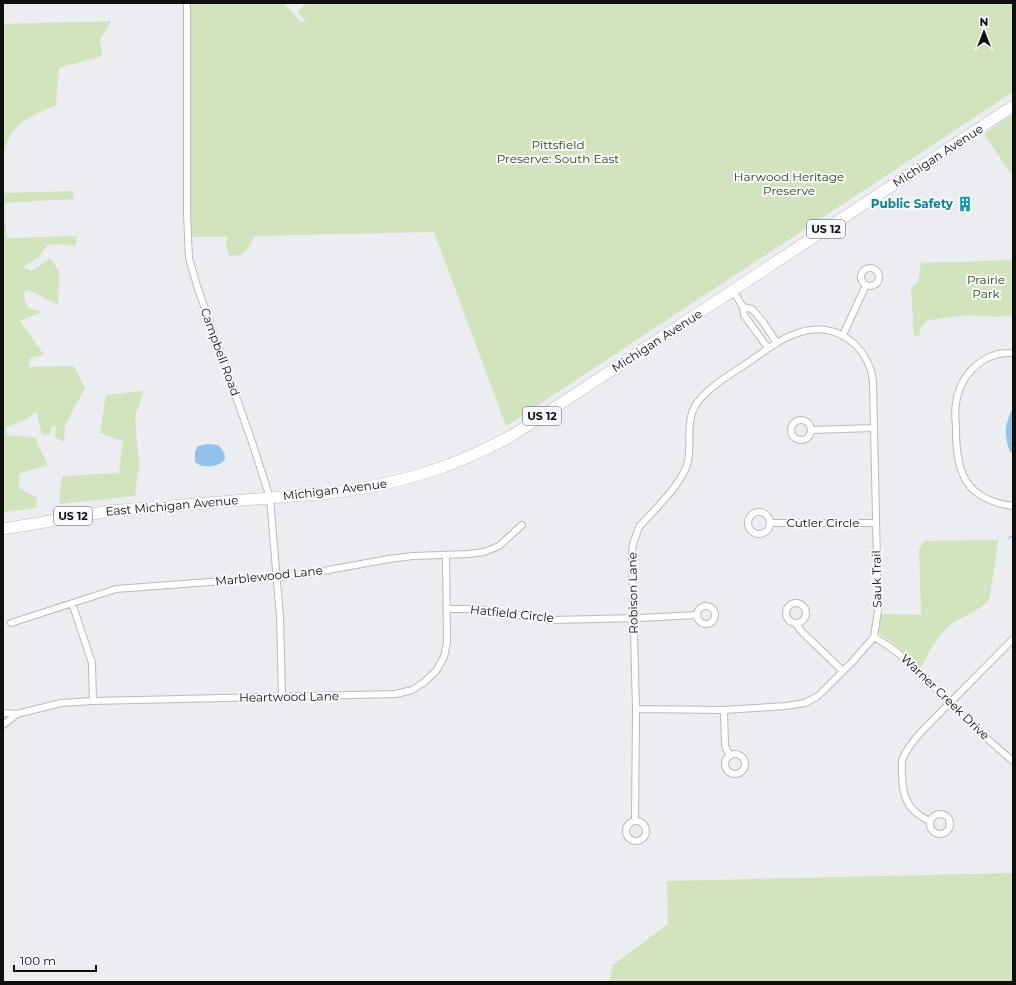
<svg xmlns="http://www.w3.org/2000/svg" width="1016" height="985" font-family="Montserrat,sans-serif">
<style>
.green{fill:#d2e4bd}
.water{fill:#91c3ea}
.lines{fill:none;stroke-linecap:round;stroke-linejoin:round}
.stream{stroke:#91c3ea;stroke-width:1.5}
.street-casing{stroke:#b9babd;stroke-width:8}
.highway-casing{stroke:#b9babd;stroke-width:12}
.street{stroke:#fff;stroke-width:6}
.highway{stroke:#fff;stroke-width:11}
.labels{text-anchor:middle;stroke-width:4;stroke-linejoin:round;paint-order:stroke}
.shield{fill:#f9fafd;stroke:#545556;stroke-width:1}
.shield-label{font-size:11px;font-weight:bold;fill:#0e0e0f}
.park-label{font-size:12px;fill:#304409;stroke:#f9fafd}
.street-label{font-size:12px;fill:#0e0e0f;stroke:#f9fafd}
.culture-label{font-size:12px;font-weight:bold;fill:#0d838f;stroke:#f9fafd;text-anchor:end}
</style>
<rect width="100%" height="100%" fill="#ecedf0"/>
<path class="green" d="M190,3H283L302,23L309,15L304,19L298,13L300,9L306,3H1013V92L506,426L434,232L255,236C248,248 245,258 229,255L226,245L227,237H190Z
M111,21L100,39L102,56L59,68L56,105C27,118 10,123 3,157V24Z
M1013,114V177L984,134Z
M73,191L74,199L5,203V221L7,238L77,236L75,246L62,244L47,245L40,256L23,267L32,271L50,258L59,271L58,305L29,290L23,293L28,308L42,312L20,321L44,355L30,358L29,367L74,366L85,388L65,425L64,442L55,437L56,426L51,427L50,435L42,434L36,411L28,419L6,427L7,435L35,438L48,465L19,474V488L37,498L36,508L3,512V193Z
M1013,260V315L999,317L968,315L929,320C923,323 920,327 920,334L916,337L914,336L911,288L918,282L921,263Z
M144,391L135,416L139,465L135,496L59,504L62,476L119,473L123,441L100,433L106,395Z
M998,540L990,597C982,612 960,616 948,627C935,638 929,653 921,668L893,643L880,634L878,631V626L880,614L921,615L919,550L924,541Z
M1013,873V982H609L613,965L668,924L667,881Z"/>
<path class="water" d="M1013,408V452H1010C1004,435 1004,425 1013,408Z
M208,444L218,445C220,447 223,450 224,453C229,464 212,468 204,466C200,466 198,464 195,462V451L198,446Z"/>
<g class="lines">
<path class="stream" d="M1009,538L1013,535"/>
<g class="street-casing">
<path id="street" d="M187,3V214L189,258L197,286L252,442L270,498L280,617L282,697
M861 277a9 9 0 1 1 18 0a9 9 0 1 1-18 0Z
M733,291L743,307L744,315L768,348
M743,307L752,309L763,322L777,343
M843,335L866,285
M1013,353C1008,353 1003,353 998,354C975,360 959,380 956,403C954,411 956,421 956,430C956,473 966,500 1013,506
M791 430a10 10 0 1 1 20 0a10 10 0 1 1-20 0Z
M811,430L873,428
M748 523a11 11 0 1 1 22 0a11 11 0 1 1-22 0Z
M770,523H876
M786 613a10 10 0 1 1 20 0a10 10 0 1 1-20 0Z
M72,603L92,663L93,701
M697 615a9 9 0 1 1 18 0a9 9 0 1 1-18 0Z
M447,609H479L550,620L640,618L697,615
M11,623L116,589L276,577L312,573L389,559L413,556L468,554L484,552L499,546L522,525
M796,624L802,632L843,671
M874,637C903,653 924,677 948,701C968,721 991,743 1013,761
M724,710L725,746L730,756
M3,713L17,714L61,703L93,701L396,694L412,690L423,683L436,671L444,657L447,642L446,555
M3,725L17,714
M725 764a10 10 0 1 1 20 0a10 10 0 1 1-20 0Z
M930 824a10 10 0 1 1 20 0a10 10 0 1 1-20 0Z
M626 831a10 10 0 1 1 20 0a10 10 0 1 1-20 0Z
M635,821L636,709L632,554L633,544L639,527C654,510 680,486 687,465C693,446 684,421 697,403C710,386 728,376 746,364C762,353 779,339 798,333C834,320 868,344 873,381L878,610L874,637L853,661L818,696L805,703L786,706L724,710L636,709
M930,821C908,812 902,796 902,774C902,768 901,763 903,758C907,748 914,740 921,732L1013,639"/>
</g>
<g class="highway-casing">
<path id="highway" d="M3,529L110,511L330,493C399,484 451,469 513,435L1013,106"/>
</g>
<use href="#street" class="street"/>
<use href="#highway" class="highway"/>
</g>
<defs>
<g id="building-bare" transform="scale(1.2)"><path d="M-4-6H4V6H1V3H-1V6H-4ZM-2.5-4.3h1.7v1.8h-1.7ZM.8-4.3h1.7v1.8H.8ZM-2.5-1h1.7V.8h-1.7ZM.8-1h1.7V.8H.8Z" fill="#0f9aa8" stroke="#f9fafd" stroke-width="2.5" paint-order="stroke"/></g>
</defs>
<g fill-rule="evenodd">
<use href="#building-bare" x="965" y="204"/>
</g>
<g class="labels">
<g class="shield">
<rect x="807" y="220" width="38" height="18" rx="3"/>
<rect x="523" y="407" width="38" height="18" rx="3"/>
<rect x="54" y="507" width="38" height="18" rx="3"/>
</g>
<g class="shield-label">
<text x="826" y="233">US 12</text>
<text x="542" y="420">US 12</text>
<text x="73" y="520">US 12</text>
</g>
<g class="park-label">
<text x="558" y="149">Pittsfield<tspan x="558" dy="14">Preserve: South East</tspan></text>
<text x="789" y="181">Harwood Heritage<tspan x="789" dy="14">Preserve</tspan></text>
<text x="986" y="284">Prairie<tspan x="986" dy="14">Park</tspan></text>
</g>
<g class="street-label">
<text transform="translate(938 156) rotate(-33)" y="4">Michigan Avenue</text>
<text transform="translate(657 341) rotate(-33)" y="4">Michigan Avenue</text>
<text transform="translate(220 352) rotate(70)" y="4">Campbell Road</text>
<text transform="translate(335 490) rotate(-7)" y="4">Michigan Avenue</text>
<text transform="translate(172 506) rotate(-5)" y="4">East Michigan Avenue</text>
<text x="823" y="527">Cutler Circle</text>
<text transform="translate(269 576) rotate(-6)" y="4">Marblewood Lane</text>
<text transform="translate(877 579) rotate(-91)" y="4">Sauk Trail</text>
<text transform="translate(633 593) rotate(-91)" y="4">Robison Lane</text>
<text transform="translate(512 614) rotate(6)" y="4">Hatfield Circle</text>
<text transform="translate(289 697) rotate(-1)" y="4">Heartwood Lane</text>
<text transform="translate(945 697) rotate(44)" y="4">Warner Creek Drive</text>
</g>
<g class="culture-label">
<text x="953" y="208">Public Safety</text>
</g>
</g>
<rect width="1016" height="985" fill="none" stroke="#0e0e0f" stroke-width="8"/>
<g transform="translate(984 32)" stroke="#f9fafd" stroke-width="3" paint-order="stroke">
<path d="M0-3L7 15L0 10L-7 15Z" fill="#0e0e0f"/>
<text y="-6" font-size="11" font-weight="bold" text-anchor="middle" fill="#0e0e0f">N</text>
</g>
<path d="M14 965v6h82v-6" fill="none" stroke="#0e0e0f" stroke-width="2"/>
<text x="20" y="965" font-size="12" fill="#0e0e0f" stroke="#f9fafd" stroke-width="3" paint-order="stroke">100 m</text>
</svg>
